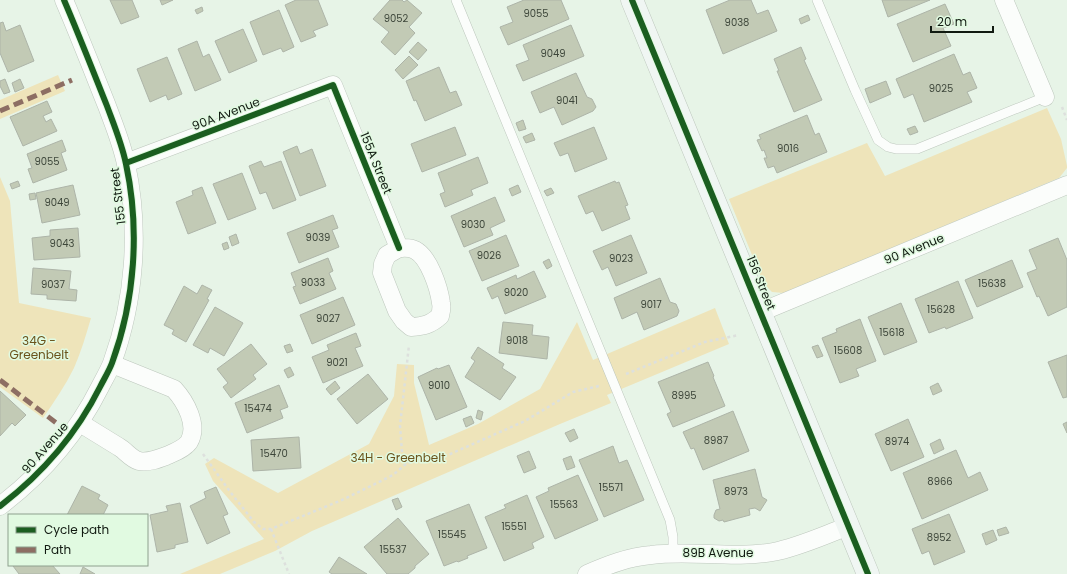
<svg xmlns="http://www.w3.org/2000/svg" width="1067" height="574" font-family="Poppins,sans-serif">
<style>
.green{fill:#eee4ba}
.building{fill:#c2cab5;stroke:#adb4a8}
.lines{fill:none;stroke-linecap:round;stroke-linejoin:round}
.lane-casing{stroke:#bdc7bd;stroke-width:10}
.street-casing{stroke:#bdc7bd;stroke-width:19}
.secondary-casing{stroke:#bdc7bd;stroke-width:23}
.path{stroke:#dde0dd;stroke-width:2.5;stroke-dasharray:3 3;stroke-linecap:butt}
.lane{stroke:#fbfdfb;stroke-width:9}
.street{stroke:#fbfdfb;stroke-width:18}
.secondary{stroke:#f0f6f3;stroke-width:22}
.quiet{stroke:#8d6e63;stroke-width:5;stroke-dasharray:10 5;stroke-linecap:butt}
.cycleway-casing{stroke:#e1fae1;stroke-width:8}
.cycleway{stroke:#1b5e20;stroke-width:6}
.labels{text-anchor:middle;stroke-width:3;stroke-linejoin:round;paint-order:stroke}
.number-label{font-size:10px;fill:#3d463a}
.street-label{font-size:12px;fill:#111a11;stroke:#e1fae1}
.park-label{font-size:12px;fill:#6b531b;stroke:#e1fae1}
</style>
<rect width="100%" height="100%" fill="#e7f4e7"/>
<path class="green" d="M58,75L65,91L0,119V100Z
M1047,108L1061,139L1067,166V168L1059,178L784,293L772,292L764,284L729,199L867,143L885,176Z
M0,177L10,201L19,303L91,318C86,335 81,352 74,368C65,386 54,402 43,418L0,387Z
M715,308L729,344L607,395L611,403L560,424L312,531L275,551L220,574H180L264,539L213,481L205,464L214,458L278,493L369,444L394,396L397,364L414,365V383L429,445L478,424L540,389L577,322L593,360Z"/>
<path class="building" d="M110,0H132L139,17L121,24Z
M160,0H173L162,5Z
M296,0H318L328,25L313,31L316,36L301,42L285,5Z
M390,0H402L404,2L407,0L422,13L409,27L415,33L395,55L381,42L389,32L373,19Z
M524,0H561L569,19L508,45L500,27L513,22L507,7Z
M730,0H751L757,14L768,10L777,31L723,54L706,10Z
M882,0H930L888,17Z
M945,4L954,24L943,28L951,46L913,62L897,24Z
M202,7L203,11L197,14L195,10Z
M279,10L294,47L283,52L281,48L263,55L250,22Z
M808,15L810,20L801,24L799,19Z
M3,22L6,31L20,25L34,61L8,72L0,53V23Z
M571,25L584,56L523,81L516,65L529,60L523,45Z
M243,29L257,61L229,73L215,41Z
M197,41L203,57L209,54L221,80L195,91L178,49Z
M418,42L427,50L418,60L409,52Z
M801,47L806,59L804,60L822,100L794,112L777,71H779L774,59Z
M954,54L963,75L970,72L977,88L967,92L972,102L924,122L913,94L904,98L896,79Z
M409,56L418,65L403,79L395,70Z
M167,57L182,94L168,100L166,95L150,102L137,69Z
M439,67L450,93L456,91L462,105L425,121L416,100L414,101L406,81Z
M576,73L587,97L592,99L596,107L593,111L562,125L554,107L540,113L531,92Z
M5,79L10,92L4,94L0,86V81Z
M20,79L24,88L15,92L12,83Z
M886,81L891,94L870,103L865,89Z
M47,101L52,112L43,116L46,122L51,119L57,131L23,146L10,117Z
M807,115L815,135L819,133L827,152L777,173L774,166L768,168L764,158H767L764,150L762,151L757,140L761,139L759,135Z
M523,120L526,129L519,131L516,123Z
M915,126L918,132L910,135L907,129Z
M455,127L466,155L422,172L411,144Z
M594,127L607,159L575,172L568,153L560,156L554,143Z
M532,133L535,140L526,143L523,137Z
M62,140L66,151L61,153L67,170L33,183L28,169L32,168L27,154Z
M297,146L300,154L312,149L326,186L300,196L283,152Z
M478,157L488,183L471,190L473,195L445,207L440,194L445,192L438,173Z
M261,161L264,167L281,161L296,200L273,209L266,192L260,194L249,166Z
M242,173L256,209L228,220L213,184Z
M18,181L20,186L12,189L10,184Z
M615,181L616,183L619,182L628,205L625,206L630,219L602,231L593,211L586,214L578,196Z
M73,185L80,215L42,223L36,193Z
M518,185L521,192L512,196L509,189Z
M202,187L216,223L188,234L176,202L193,195L192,191Z
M551,188L554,193L547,196L544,191Z
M35,193L36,199L30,200L29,194Z
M495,197L505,221L490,228L493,235L464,247L451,216Z
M333,215L338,228L332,230L339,247L299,263L287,233Z
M78,228L80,257L34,260L32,238L50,236V230Z
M236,234L239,243L232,246L229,237Z
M506,235L519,266L482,281L469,251Z
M631,235L647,273L616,286L608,267L602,270L593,251Z
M1058,238L1067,260V307L1048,316L1039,296L1037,297L1027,273L1037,269L1029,250Z
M227,242L229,248L224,250L222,244Z
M328,258L333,271L329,273L336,289L300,304L293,287L296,286L291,273Z
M549,259L552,266L547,269L543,262Z
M1012,260L1023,287L977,307L965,280Z
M33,268L71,271L69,289L77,290L76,301L47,299V295L31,294Z
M534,271L546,297L505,314L498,296L492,299L487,288L516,275L517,279Z
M660,278L670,302L676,304L679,311L677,316L644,330L637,312L622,319L614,298Z
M958,281L973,318L946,329L945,327L929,333L915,299Z
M202,285L212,290L207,299L209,300L186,342L172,334L174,330L164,325L184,286L197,294Z
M343,297L355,325L312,344L300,315Z
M901,303L917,342L884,355L868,317Z
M215,307L243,323L224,356L210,348L208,353L193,345Z
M860,319L876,361L856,369L859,376L840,383L822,338L837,332L836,329Z
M503,322L533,325L532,335L549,337L547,359L499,353Z
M356,333L361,346L355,348L363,366L323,383L312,357L329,350L327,345Z
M251,344L267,364L253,375L256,379L231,398L223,387L228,383L217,369Z
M290,344L293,351L287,353L284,346Z
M818,345L823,356L817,358L812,347Z
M478,347L504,364L502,368L516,377L500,400L465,377L475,361L471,358Z
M1067,355V397L1063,398L1048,362Z
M708,362L714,376L713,377L725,406L673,427L667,414L671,412L658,382Z
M449,365L467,407L436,420L418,377L437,368L438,369Z
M290,367L294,375L288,378L284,370Z
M368,374L388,399L357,424L337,399Z
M335,381L340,388L331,395L326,389Z
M938,383L942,391L933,395L930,387Z
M279,385L288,407L280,410L283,418L247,433L235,403Z
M0,391L26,415L15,426L12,423L0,436Z
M478,410L483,412L481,420L476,418Z
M733,411L749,451L703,470L694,448L691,449L683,432Z
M471,416L474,423L466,427L463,419Z
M908,419L924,457L891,471L875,434Z
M1067,422V433L1063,424Z
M574,429L578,438L570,442L565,433Z
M299,437L301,468L253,471L251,440Z
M940,439L944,449L934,454L930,444Z
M613,446L619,463L627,460L644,500L604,517L579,460Z
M956,450L968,478L980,472L988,490L922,519L903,473Z
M529,451L536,468L524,473L517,456Z
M571,456L575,467L567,470L563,459Z
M755,469L762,497L767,500L760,511L755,508L749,509L750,515L724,522L723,520L719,521L714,518V515L716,510L720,509L713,480Z
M578,475L598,520L555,539L536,497L549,491L548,488Z
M82,486L100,495L98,499L108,505L103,515H67Z
M216,487L228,514L223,516L230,533L207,544L190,506L206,498L204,492Z
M527,495L544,537L532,543L534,548L504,561L485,517L506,508L504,505Z
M398,498L402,507L396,510L392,500Z
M180,503L188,542L175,545V548L157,552L150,515L168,511L166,506Z
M469,504L487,548L467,556L468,558L458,562L457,561L444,566L426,521Z
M949,514L965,552L934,565L929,551L922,554L912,529Z
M398,518L429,554L415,566V568L408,574H387L364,547Z
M1006,527L1009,533L999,536L997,530Z
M993,530L997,540L986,545L982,534Z
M339,557L367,574H332L329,572Z
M14,565H52L60,574H19L13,566Z
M83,567L95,574H80Z"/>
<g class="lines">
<g class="lane-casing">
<path id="lane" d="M456,0L670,520L673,537V553
M817,0L855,90L878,140L888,147L896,149H917L1045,97"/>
</g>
<g class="street-casing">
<path id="street" d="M1004,0L1045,97
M126,163L333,85L399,248
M399,248C404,248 410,247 415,250C429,257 439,288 441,303C442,307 441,312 440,316C430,325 424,326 411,327L404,321L397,311L382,273L383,264L387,255Z
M761,312L1067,185
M80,423C93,431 106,439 119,447C126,451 131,459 139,461C147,463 158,459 166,456C173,453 184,449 189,442C199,425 185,401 174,389L112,364
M0,506C42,474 76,435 100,387C104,379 109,371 112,363C135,300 140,229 126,164C122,144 114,125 107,106C93,71 79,35 64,0
M587,574C608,565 628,557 651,555C692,550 733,559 773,552C799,547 824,535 849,526"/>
</g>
<g class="secondary-casing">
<path id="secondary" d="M632,0L868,574"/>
</g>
<path class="path" d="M1062,107L1067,120
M626,374L705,342L739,335
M203,454L231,493L254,522L263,529H271L342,500L377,483L393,475L407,463L435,459L448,455L525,421L573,392L599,386
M407,463L402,452L400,426L409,345
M271,529L289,574"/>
<use href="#lane" class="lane"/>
<use href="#street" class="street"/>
<use href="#secondary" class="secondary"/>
<path class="quiet" d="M0,111L72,80
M0,380L59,425"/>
<g class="cycleway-casing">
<path id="cycleway" d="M632,0L868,574
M126,163L333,85L399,248
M0,506C42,474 76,435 100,387C104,379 109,371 112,363C135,300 140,229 126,164C122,144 114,125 107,106C93,71 79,35 64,0"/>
</g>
<use href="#cycleway" class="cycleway"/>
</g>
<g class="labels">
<g class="number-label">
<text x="536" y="17">9055</text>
<text x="396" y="22">9052</text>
<text x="737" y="26">9038</text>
<text x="553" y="57">9049</text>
<text x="941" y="92">9025</text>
<text x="567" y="104">9041</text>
<text x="788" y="152">9016</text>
<text x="47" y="165">9055</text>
<text x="57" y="206">9049</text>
<text x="473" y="228">9030</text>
<text x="318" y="241">9039</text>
<text x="62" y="247">9043</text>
<text x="489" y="259">9026</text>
<text x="621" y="262">9023</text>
<text x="313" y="286">9033</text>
<text x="992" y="287">15638</text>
<text x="53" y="288">9037</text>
<text x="516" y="296">9020</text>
<text x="651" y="308">9017</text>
<text x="941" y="313">15628</text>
<text x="328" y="322">9027</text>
<text x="892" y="336">15618</text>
<text x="517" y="344">9018</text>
<text x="848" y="354">15608</text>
<text x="337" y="366">9021</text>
<text x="439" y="389">9010</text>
<text x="684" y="399">8995</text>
<text x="258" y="412">15474</text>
<text x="716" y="444">8987</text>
<text x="897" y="445">8974</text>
<text x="274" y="457">15470</text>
<text x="940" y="485">8966</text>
<text x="611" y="491">15571</text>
<text x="736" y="495">8973</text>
<text x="564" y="508">15563</text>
<text x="514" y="530">15551</text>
<text x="452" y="538">15545</text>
<text x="939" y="541">8952</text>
<text x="393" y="553">15537</text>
</g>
<g class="street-label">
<text transform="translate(226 114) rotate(-21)" y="4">90A Avenue</text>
<text transform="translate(376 163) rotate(68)" y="4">155A Street</text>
<text transform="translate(118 196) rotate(-97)" y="4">155 Street</text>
<text transform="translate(914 249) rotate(-22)" y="4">90 Avenue</text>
<text transform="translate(761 283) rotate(68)" y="4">156 Street</text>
<text transform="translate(45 448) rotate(-49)" y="4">90 Avenue</text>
<text x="718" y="557">89B Avenue</text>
</g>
<g class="park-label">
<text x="39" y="345">34G -<tspan x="39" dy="14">Greenbelt</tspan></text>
<text x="398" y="462">34H - Greenbelt</text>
</g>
</g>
<rect x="8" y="514" width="140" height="52" fill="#e1fae1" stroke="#8ea08e"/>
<rect x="16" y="527" width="20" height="6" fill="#1b5e20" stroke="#8ea08e"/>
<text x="44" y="534" font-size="12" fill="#111a11">Cycle path</text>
<rect x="16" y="547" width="20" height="6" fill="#8d6e63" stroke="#8ea08e"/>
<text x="44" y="554" font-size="12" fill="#111a11">Path</text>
<path d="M931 26v6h62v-6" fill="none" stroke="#111a11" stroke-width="2"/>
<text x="937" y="26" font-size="12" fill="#111a11" stroke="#e1fae1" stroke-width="3" paint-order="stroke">20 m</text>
</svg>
